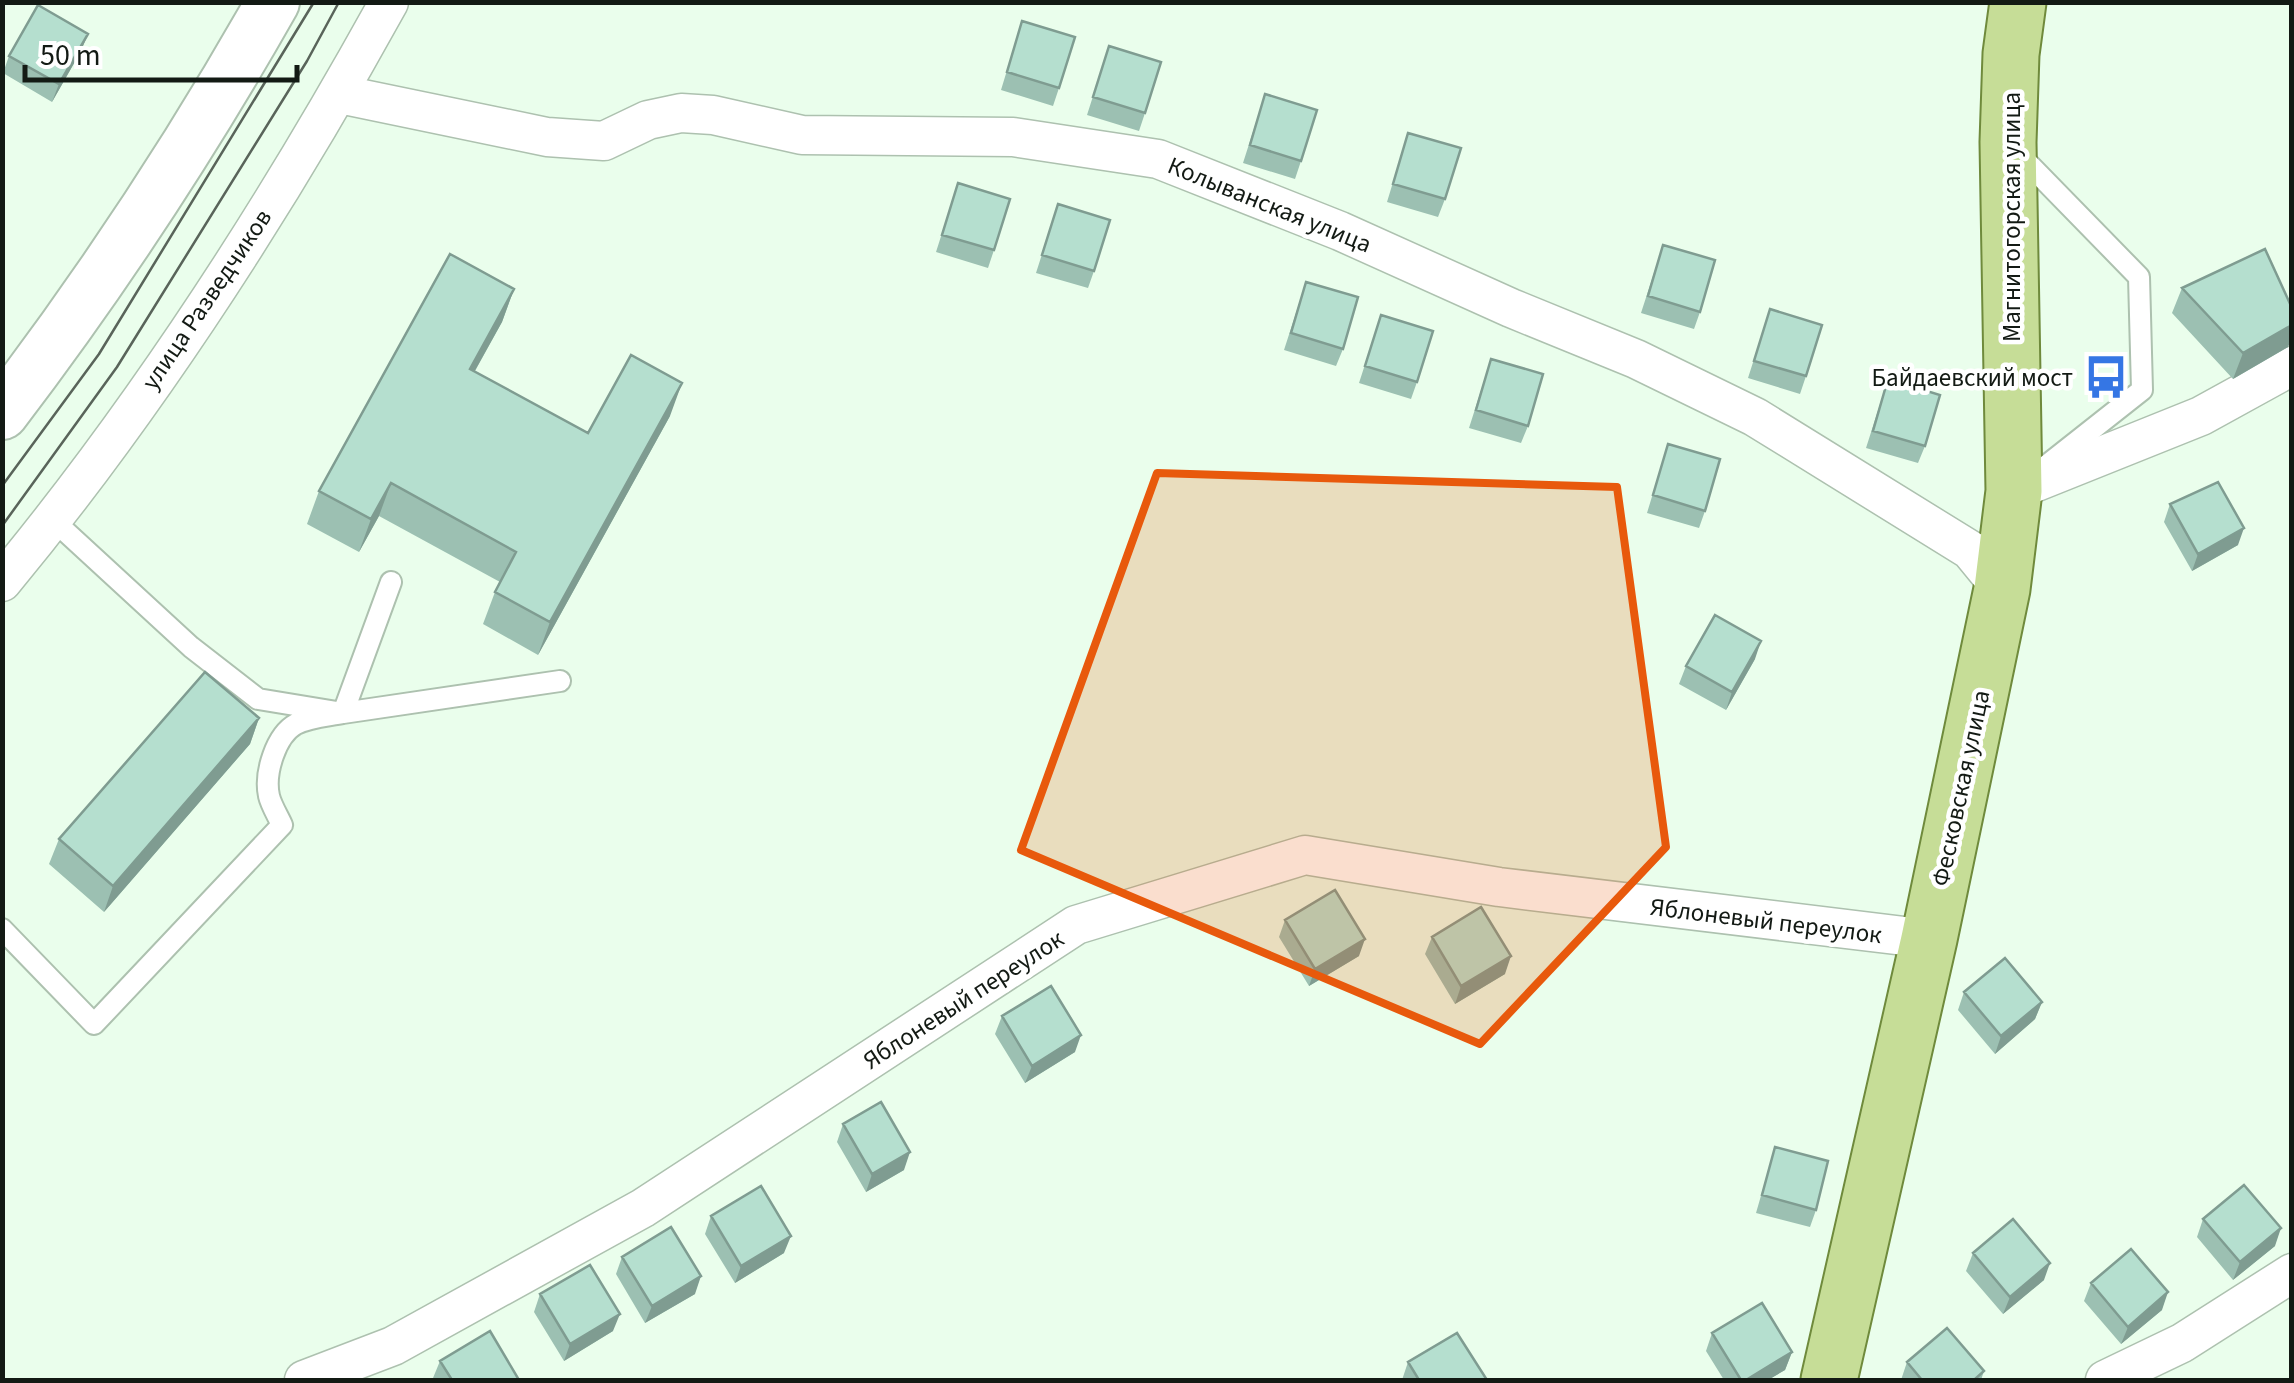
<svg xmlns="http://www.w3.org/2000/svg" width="2294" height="1383" font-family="'Source Sans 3',sans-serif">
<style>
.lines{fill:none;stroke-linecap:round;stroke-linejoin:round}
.lane-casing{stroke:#adc1af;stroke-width:24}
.street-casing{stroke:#adc1af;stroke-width:41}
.secondary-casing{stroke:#adc1af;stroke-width:56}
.primary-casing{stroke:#6f8a3c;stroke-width:59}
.lane{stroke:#fff;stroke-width:20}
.street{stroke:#fff;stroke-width:38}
.secondary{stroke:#fff;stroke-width:52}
.primary{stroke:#c6dd97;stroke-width:55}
.tram{stroke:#59645a;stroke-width:2.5}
.wall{fill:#9cc0b2}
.shaded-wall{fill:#7f9c91}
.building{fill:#b5dfcf;stroke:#7f9c91;stroke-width:2.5}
.marked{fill:#e8590c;fill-opacity:0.2;stroke:#e8590c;stroke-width:8;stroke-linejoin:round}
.labels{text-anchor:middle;stroke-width:9;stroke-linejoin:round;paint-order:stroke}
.street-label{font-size:25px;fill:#131a14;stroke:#fff}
.poi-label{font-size:25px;fill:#131a14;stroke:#fff;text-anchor:end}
</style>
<rect width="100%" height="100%" fill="#eafeec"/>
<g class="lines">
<g class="lane-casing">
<path id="lane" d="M2019,154L2139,277L2142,390L2047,465
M53,520L191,647L258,699L343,713L560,681
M2,929L94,1024L282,825C278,816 271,805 269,796C264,773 276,735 296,724C310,717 328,716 343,713L391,582"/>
</g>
<g class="street-casing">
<path id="street" d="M339,94L547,137L604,141L648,120L681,113L713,115L802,135L1013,137L1158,159L1340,231L1511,308L1636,359L1755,417L1970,550L2002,589
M2014,491L2201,416L2292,366
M2,582C150,403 277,205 389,2
M304,1380L393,1346L643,1208L1076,925L1305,855L1499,887L1929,939
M2105,1380L2182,1343L2292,1273"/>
</g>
<g class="secondary-casing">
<path id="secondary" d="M2,413C102,282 192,145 273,2"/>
</g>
<g class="primary-casing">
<path id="primary" d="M1829,1380L1929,939L2002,589L2014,491L2008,142L2011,54L2018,2"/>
</g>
<use href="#lane" class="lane"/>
<use href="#street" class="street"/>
<use href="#secondary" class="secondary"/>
<use href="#primary" class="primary"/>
<path class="tram" d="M2,486L99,354L314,2
M2,526L117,367L307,61L339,2"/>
</g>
<path class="wall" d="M1022,21L1059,88L1053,106L1001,90Z
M1109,46L1145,113L1139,131L1087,115Z
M81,51L52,102L3,73L9,56Z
M1265,94L1301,161L1295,179L1243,163Z
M1408,133L1445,199L1438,217L1387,202Z
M958,183L994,250L988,268L936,252Z
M1058,204L1094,271L1088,288L1036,273Z
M1663,245L1700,312L1694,329L1641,313Z
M1306,282L1343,349L1336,366L1284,350Z
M2182,288L2288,347L2233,379L2172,313Z
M514,289L502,322L475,371L588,433L670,416L538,655L483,624L495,592L500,582L379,516L359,552L307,524L319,491Z
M1770,309L1806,376L1800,394L1748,378Z
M1381,315L1417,382L1411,399L1359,383Z
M1491,359L1528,426L1521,443L1469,428Z
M1888,379L1925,446L1918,463L1866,448Z
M1668,444L1705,511L1699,528L1647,513Z
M2170,504L2238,545L2192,571L2164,522Z
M1755,659L1726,710L1679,684L1686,666Z
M259,718L250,744L104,912L49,864L59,839Z
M1285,920L1359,956L1309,986L1279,937Z
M1432,937L1505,974L1455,1004L1425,954Z
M1964,992L2042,1002L2035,1019L1995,1054L1958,1010Z
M1002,1016L1075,1052L1025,1083L995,1034Z
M843,1124L904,1170L866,1192L837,1142Z
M1775,1147L1816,1210L1810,1227L1756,1213Z
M711,1216L784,1253L735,1283L705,1234Z
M2203,1219L2275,1246L2233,1280L2197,1237Z
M1973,1253L2044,1280L2003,1314L1966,1271Z
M622,1257L695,1294L645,1323L616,1274Z
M2091,1283L2162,1310L2121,1344L2084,1301Z
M540,1294L613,1331L564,1361L534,1312Z
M1712,1333L1792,1352L1785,1370L1768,1380H1724L1706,1351Z
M440,1361L519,1380H435L433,1378Z
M1408,1362L1487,1380H1402Z
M1907,1362L1984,1371L1981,1380H1901Z"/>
<path class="shaded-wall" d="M88,34L81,51L52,102L59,84Z
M514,289L502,322L458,401L470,369Z
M2292,325V338L2288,347L2233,379L2243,353Z
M682,383L670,416L538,655L550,622Z
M391,483L379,516L359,552L371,519Z
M2244,528L2238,545L2192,571L2198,554Z
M1761,641L1755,659L1726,710L1732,692Z
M259,718L250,744L104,912L113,886Z
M1365,939L1359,956L1309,986L1315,969Z
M1511,956L1505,974L1455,1004L1461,986Z
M2042,1002L2035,1019L1995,1054L2001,1036Z
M1081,1035L1075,1052L1025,1083L1032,1066Z
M910,1152L904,1170L866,1192L872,1174Z
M2281,1228L2275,1246L2233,1280L2240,1262Z
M791,1236L784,1253L735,1283L741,1266Z
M2050,1263L2044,1280L2003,1314L2010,1297Z
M701,1276L695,1294L645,1323L652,1306Z
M2168,1292L2162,1310L2121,1344L2128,1327Z
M620,1314L613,1331L564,1361L570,1344Z
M1792,1352L1785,1370L1768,1380H1746Z"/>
<path class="building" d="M38,5L88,34L59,84L9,56Z
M1022,21L1075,37L1059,88L1007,72Z
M1109,46L1161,62L1145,113L1093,97Z
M1265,94L1317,110L1301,161L1250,145Z
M1408,133L1461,148L1445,199L1393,184Z
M958,183L1010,199L994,250L942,235Z
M1058,204L1110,220L1094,271L1042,255Z
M1663,245L1715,260L1700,312L1648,296Z
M2265,249L2292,308V325L2243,353L2182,288Z
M450,254L514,289L470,369L588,433L631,355L682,383L550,622L495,592L516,552L391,483L371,519L319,491Z
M1306,282L1358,297L1343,349L1291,333Z
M1770,309L1822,325L1806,376L1754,361Z
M1381,315L1433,331L1417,382L1365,366Z
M1491,359L1543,374L1528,426L1476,410Z
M1888,379L1940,395L1925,446L1873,431Z
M1668,444L1720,459L1705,511L1653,495Z
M2218,482L2244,528L2198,554L2170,504Z
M1715,615L1761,641L1732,692L1686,666Z
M205,672L259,718L113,886L59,839Z
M1335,890L1365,939L1315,969L1285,920Z
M1481,907L1511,956L1461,986L1432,937Z
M2005,958L2042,1002L2001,1036L1964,992Z
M1051,986L1081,1035L1032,1066L1002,1016Z
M881,1102L910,1152L872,1174L843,1124Z
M1775,1147L1828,1161L1816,1210L1762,1195Z
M2244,1185L2281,1228L2240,1262L2203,1219Z
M761,1186L791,1236L741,1266L711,1216Z
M2013,1219L2050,1263L2010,1297L1973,1253Z
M671,1227L701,1276L652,1306L622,1257Z
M2131,1249L2168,1292L2128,1327L2091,1283Z
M590,1265L620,1314L570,1344L540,1294Z
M1762,1303L1792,1352L1746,1380H1741L1712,1333Z
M1947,1328L1984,1371L1974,1380H1922L1907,1362Z
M490,1331L519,1380H452L440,1361Z
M1457,1333L1487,1380H1419L1408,1362Z"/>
<path class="marked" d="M1157,473L1617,487L1666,847L1480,1044L1021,850Z"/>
<defs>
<g id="bus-bare" transform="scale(3.45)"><path d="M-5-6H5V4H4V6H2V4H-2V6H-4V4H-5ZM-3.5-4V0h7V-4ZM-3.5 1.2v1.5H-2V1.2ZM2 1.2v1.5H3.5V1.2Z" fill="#3576e4" stroke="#fff" stroke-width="2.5" paint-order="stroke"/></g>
</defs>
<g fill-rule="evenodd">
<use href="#bus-bare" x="2106" y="377"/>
</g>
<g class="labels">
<g class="street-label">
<text transform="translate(1270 204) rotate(22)" y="9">Колыванская улица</text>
<text transform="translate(2011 217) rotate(-90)" y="9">Магнитогорская улица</text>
<text transform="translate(206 299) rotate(-56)" y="9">улица Разведчиков</text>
<text transform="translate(1960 788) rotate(-78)" y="9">Фесковская улица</text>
<text transform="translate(1766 920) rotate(7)" y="9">Яблоневый переулок</text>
<text transform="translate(963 999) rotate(-33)" y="9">Яблоневый переулок</text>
</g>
<g class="poi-label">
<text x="2073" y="386">Байдаевский мост</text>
</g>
</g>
<rect width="2294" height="1383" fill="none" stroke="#131a14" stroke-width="10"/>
<path d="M25 65v15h272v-15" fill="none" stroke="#131a14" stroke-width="5"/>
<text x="40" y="65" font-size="30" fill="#131a14" stroke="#ffffff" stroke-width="8" paint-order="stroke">50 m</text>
</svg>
